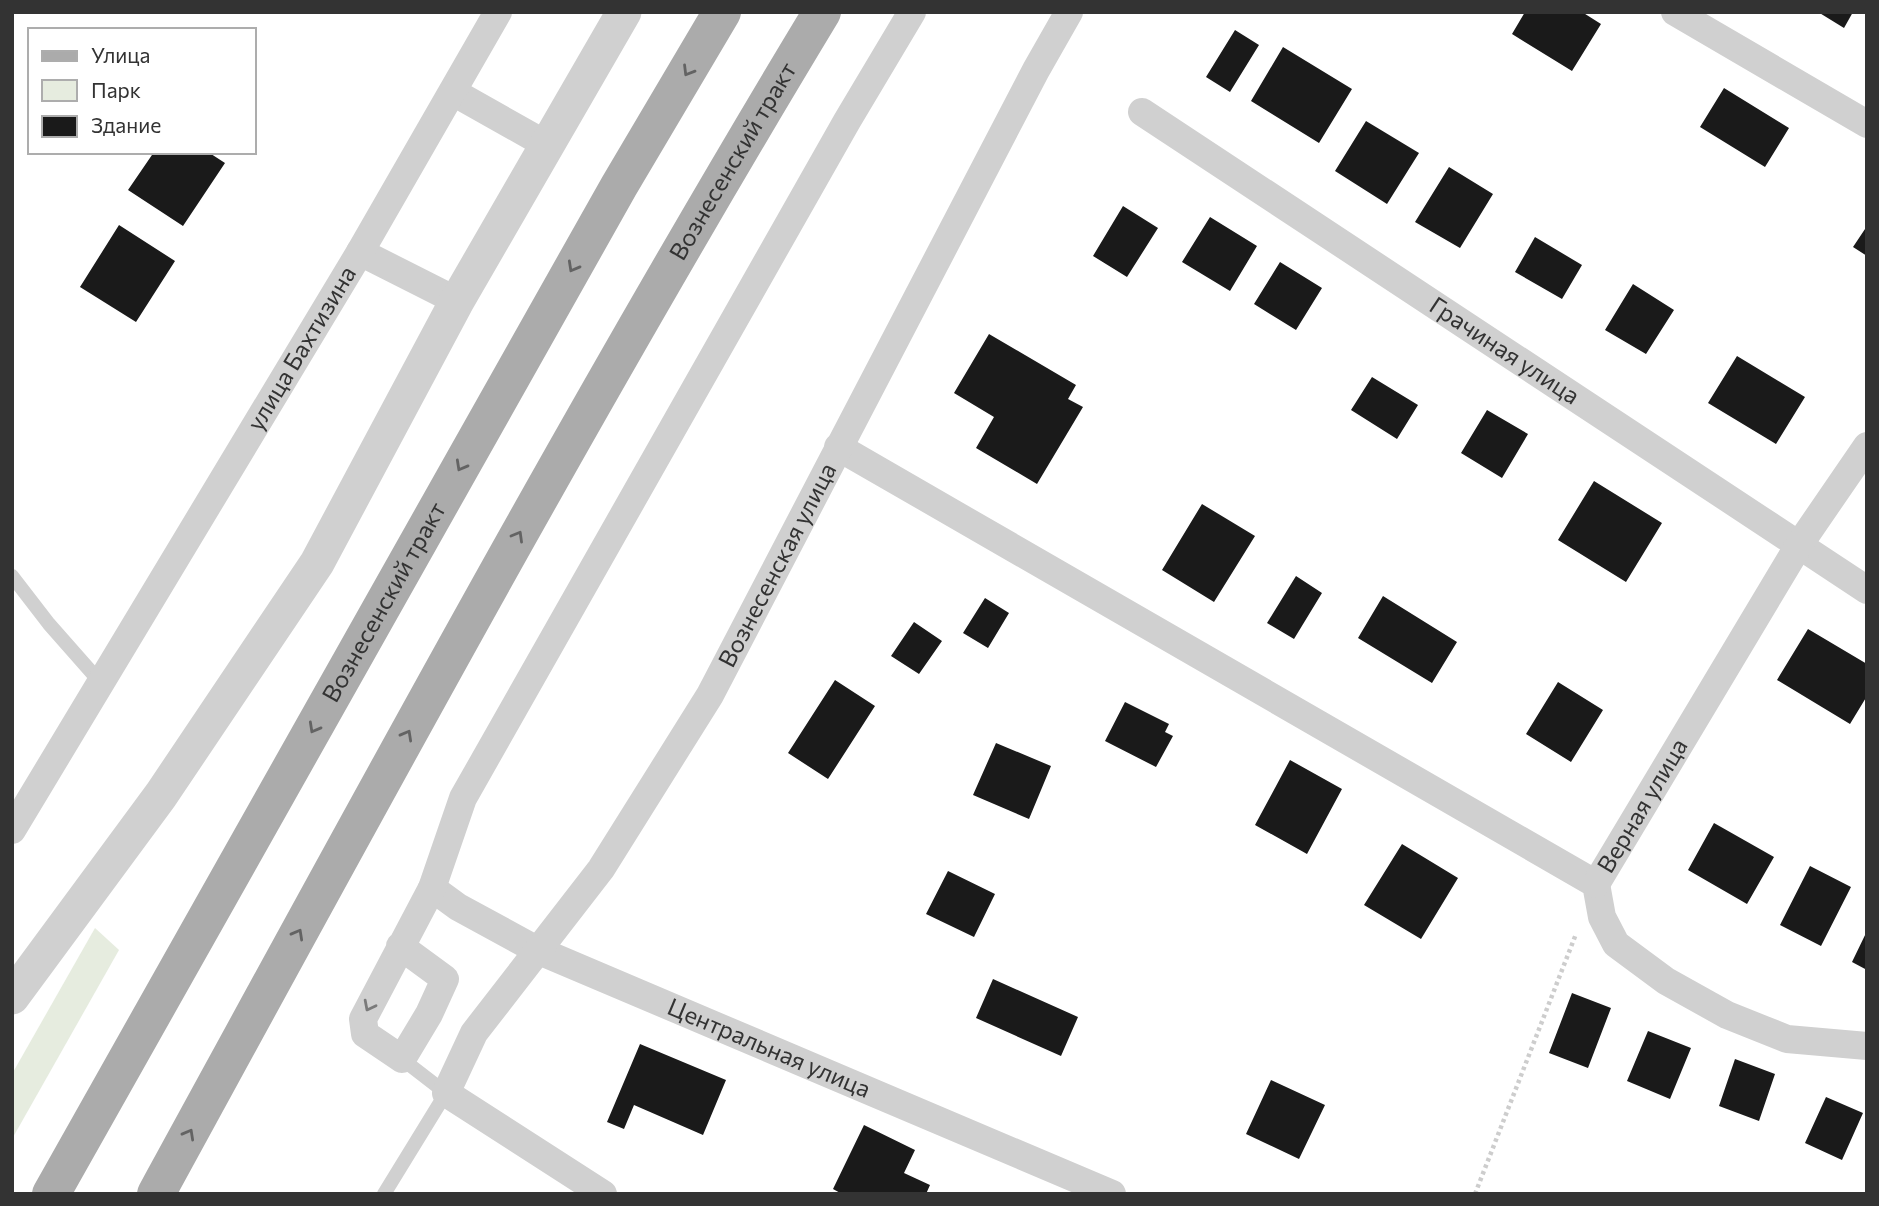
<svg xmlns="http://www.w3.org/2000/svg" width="1879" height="1206" font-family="Commissioner,sans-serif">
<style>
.green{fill:#e6ecdf}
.building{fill:#1a1a1a}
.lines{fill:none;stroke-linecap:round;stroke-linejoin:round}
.path{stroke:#cdcdcd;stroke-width:4.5;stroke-dasharray:3.5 3.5;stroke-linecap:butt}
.service{stroke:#d0d0d0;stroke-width:14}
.minor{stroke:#d0d0d0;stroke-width:28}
.tertiary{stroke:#d0d0d0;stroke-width:35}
.primary{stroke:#ababab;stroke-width:38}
.oneway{stroke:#636363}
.oneway2{stroke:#7a7a7a}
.labels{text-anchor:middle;stroke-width:7;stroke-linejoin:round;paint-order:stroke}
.street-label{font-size:24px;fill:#333;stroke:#fff}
</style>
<rect width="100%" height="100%" fill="#fff"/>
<path class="green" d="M95,928L119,950L12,1139V1074Z"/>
<path class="building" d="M1525,12H1582L1601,24L1572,71L1512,34Z
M1818,12H1853L1844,28Z
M1235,30L1259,45L1230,92L1206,77Z
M1283,47L1352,89L1319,143L1251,101Z
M1724,88L1789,128L1765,167L1700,127Z
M1366,121L1419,153L1387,204L1335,171Z
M154,152H208L225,163L183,226L128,190Z
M1449,167L1493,194L1460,248L1415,222Z
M1123,206L1158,228L1127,277L1093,256Z
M1210,217L1257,246L1230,291L1182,262Z
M119,225L175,261L136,322L80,287Z
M1867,226V256L1853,247Z
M1535,237L1582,265L1562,299L1515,272Z
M1280,262L1322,288L1296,330L1254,304Z
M1633,284L1674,310L1646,354L1605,330Z
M989,334L1076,385L1068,399L1083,407L1037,484L976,448L994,417L954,393Z
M1737,356L1805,397L1776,444L1708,403Z
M1372,377L1418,405L1397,439L1351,410Z
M1487,410L1528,434L1502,478L1461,453Z
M1594,481L1662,523L1626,582L1558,540Z
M1202,504L1255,536L1214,602L1162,570Z
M1296,576L1322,593L1294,639L1267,623Z
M1383,596L1457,642L1432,683L1358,638Z
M985,598L1009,613L988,648L963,633Z
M914,622L942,641L919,674L891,656Z
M1808,629L1867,664V696L1850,724L1777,680Z
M835,680L875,706L828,779L788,753Z
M1558,682L1603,710L1571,762L1526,734Z
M1125,702L1169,724L1165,732L1173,736L1156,767L1105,741Z
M996,743L1051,766L1029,819L973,795Z
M1290,760L1342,789L1307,854L1255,825Z
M1714,823L1774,857L1747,904L1688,870Z
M1402,844L1458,878L1421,939L1364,905Z
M1810,866L1851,887L1821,946L1780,925Z
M948,871L995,894L974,937L926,914Z
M1867,931V970L1852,962Z
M993,979L1078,1017L1061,1056L976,1018Z
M1572,993L1611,1008L1588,1068L1549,1053Z
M1648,1031L1691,1048L1670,1099L1627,1081Z
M640,1044L726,1080L703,1135L634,1105L624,1129L607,1122Z
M1735,1059L1775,1074L1759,1121L1719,1106Z
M1271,1080L1325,1105L1299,1159L1246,1134Z
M1826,1097L1863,1113L1842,1160L1805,1143Z
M864,1125L915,1150L904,1173L930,1185L926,1194H842L833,1189Z"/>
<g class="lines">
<path class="path" d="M1475,1194L1576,934"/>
<path class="service" d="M12,576L49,624L101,683
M384,1194L446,1093L402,1059"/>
<g class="minor">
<path d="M1675,12L1867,124"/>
<path d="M453,92L547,145"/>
<path id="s1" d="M1142,112L1867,590"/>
<path d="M360,252L457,301"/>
<path d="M838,447L1596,884L1602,917L1616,944L1666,981L1727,1015L1787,1039L1867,1046"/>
<path id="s2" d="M12,830L360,252L498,12"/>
<path id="s3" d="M1596,884L1799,545L1867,446"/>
<path id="s4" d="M432,888L458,907L537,950L1112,1194"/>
<path d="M400,946L445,979L429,1014L402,1059L365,1034L363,1019L432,888L463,798L847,121L912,12"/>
<path id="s5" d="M603,1194L446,1093L474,1033L601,869L710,695L1036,70L1069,12"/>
</g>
<path class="tertiary" d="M12,997L161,795L317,563L457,301L624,12"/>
<g class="primary">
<path id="s6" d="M51,1194L619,186L722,12"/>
<path id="s7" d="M156,1194C373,797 588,399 822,12"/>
</g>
</g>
<defs><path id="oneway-chevron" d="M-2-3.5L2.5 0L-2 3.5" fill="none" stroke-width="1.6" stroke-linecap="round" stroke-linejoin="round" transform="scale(1.75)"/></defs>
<g class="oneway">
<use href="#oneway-chevron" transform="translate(688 71) rotate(121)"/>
<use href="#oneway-chevron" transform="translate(573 267) rotate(119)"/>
<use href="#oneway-chevron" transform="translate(461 466) rotate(119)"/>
<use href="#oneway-chevron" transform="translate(518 536) rotate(-60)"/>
<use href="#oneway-chevron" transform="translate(314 728) rotate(119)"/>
<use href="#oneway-chevron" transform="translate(407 735) rotate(-61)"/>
<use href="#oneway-chevron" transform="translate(298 934) rotate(-61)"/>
<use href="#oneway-chevron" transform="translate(189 1134) rotate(-61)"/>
</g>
<use class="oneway2" href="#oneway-chevron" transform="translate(369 1006) rotate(117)"/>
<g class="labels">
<g class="street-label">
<text dy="8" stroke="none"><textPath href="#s7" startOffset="1183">Вознесенский тракт</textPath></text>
<text dy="8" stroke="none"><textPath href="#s2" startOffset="562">улица Бахтизина</textPath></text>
<text dy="8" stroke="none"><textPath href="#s1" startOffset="434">Грачиная улица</textPath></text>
<text dy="8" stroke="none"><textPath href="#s5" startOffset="812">Вознесенская улица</textPath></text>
<text dy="8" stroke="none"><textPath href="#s6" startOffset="679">Вознесенский тракт</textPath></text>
<text dy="8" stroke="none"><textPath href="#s3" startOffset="91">Верная улица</textPath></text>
<text dy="8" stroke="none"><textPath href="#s4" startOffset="374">Центральная улица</textPath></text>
</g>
</g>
<rect width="1879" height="1206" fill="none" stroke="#333333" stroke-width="28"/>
<rect x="28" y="28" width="228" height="126" fill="#ffffff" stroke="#adadad" stroke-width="2"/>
<rect x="42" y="51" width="35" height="10" fill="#ababab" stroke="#adadad" stroke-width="2"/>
<text x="91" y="63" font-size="21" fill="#333333">Улица</text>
<rect x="42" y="80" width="35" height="21" fill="#e6ecdf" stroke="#adadad" stroke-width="2"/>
<text x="91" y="98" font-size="21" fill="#333333">Парк</text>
<rect x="42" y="116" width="35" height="21" fill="#1a1a1a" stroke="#adadad" stroke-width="2"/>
<text x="91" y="133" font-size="21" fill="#333333">Здание</text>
</svg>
